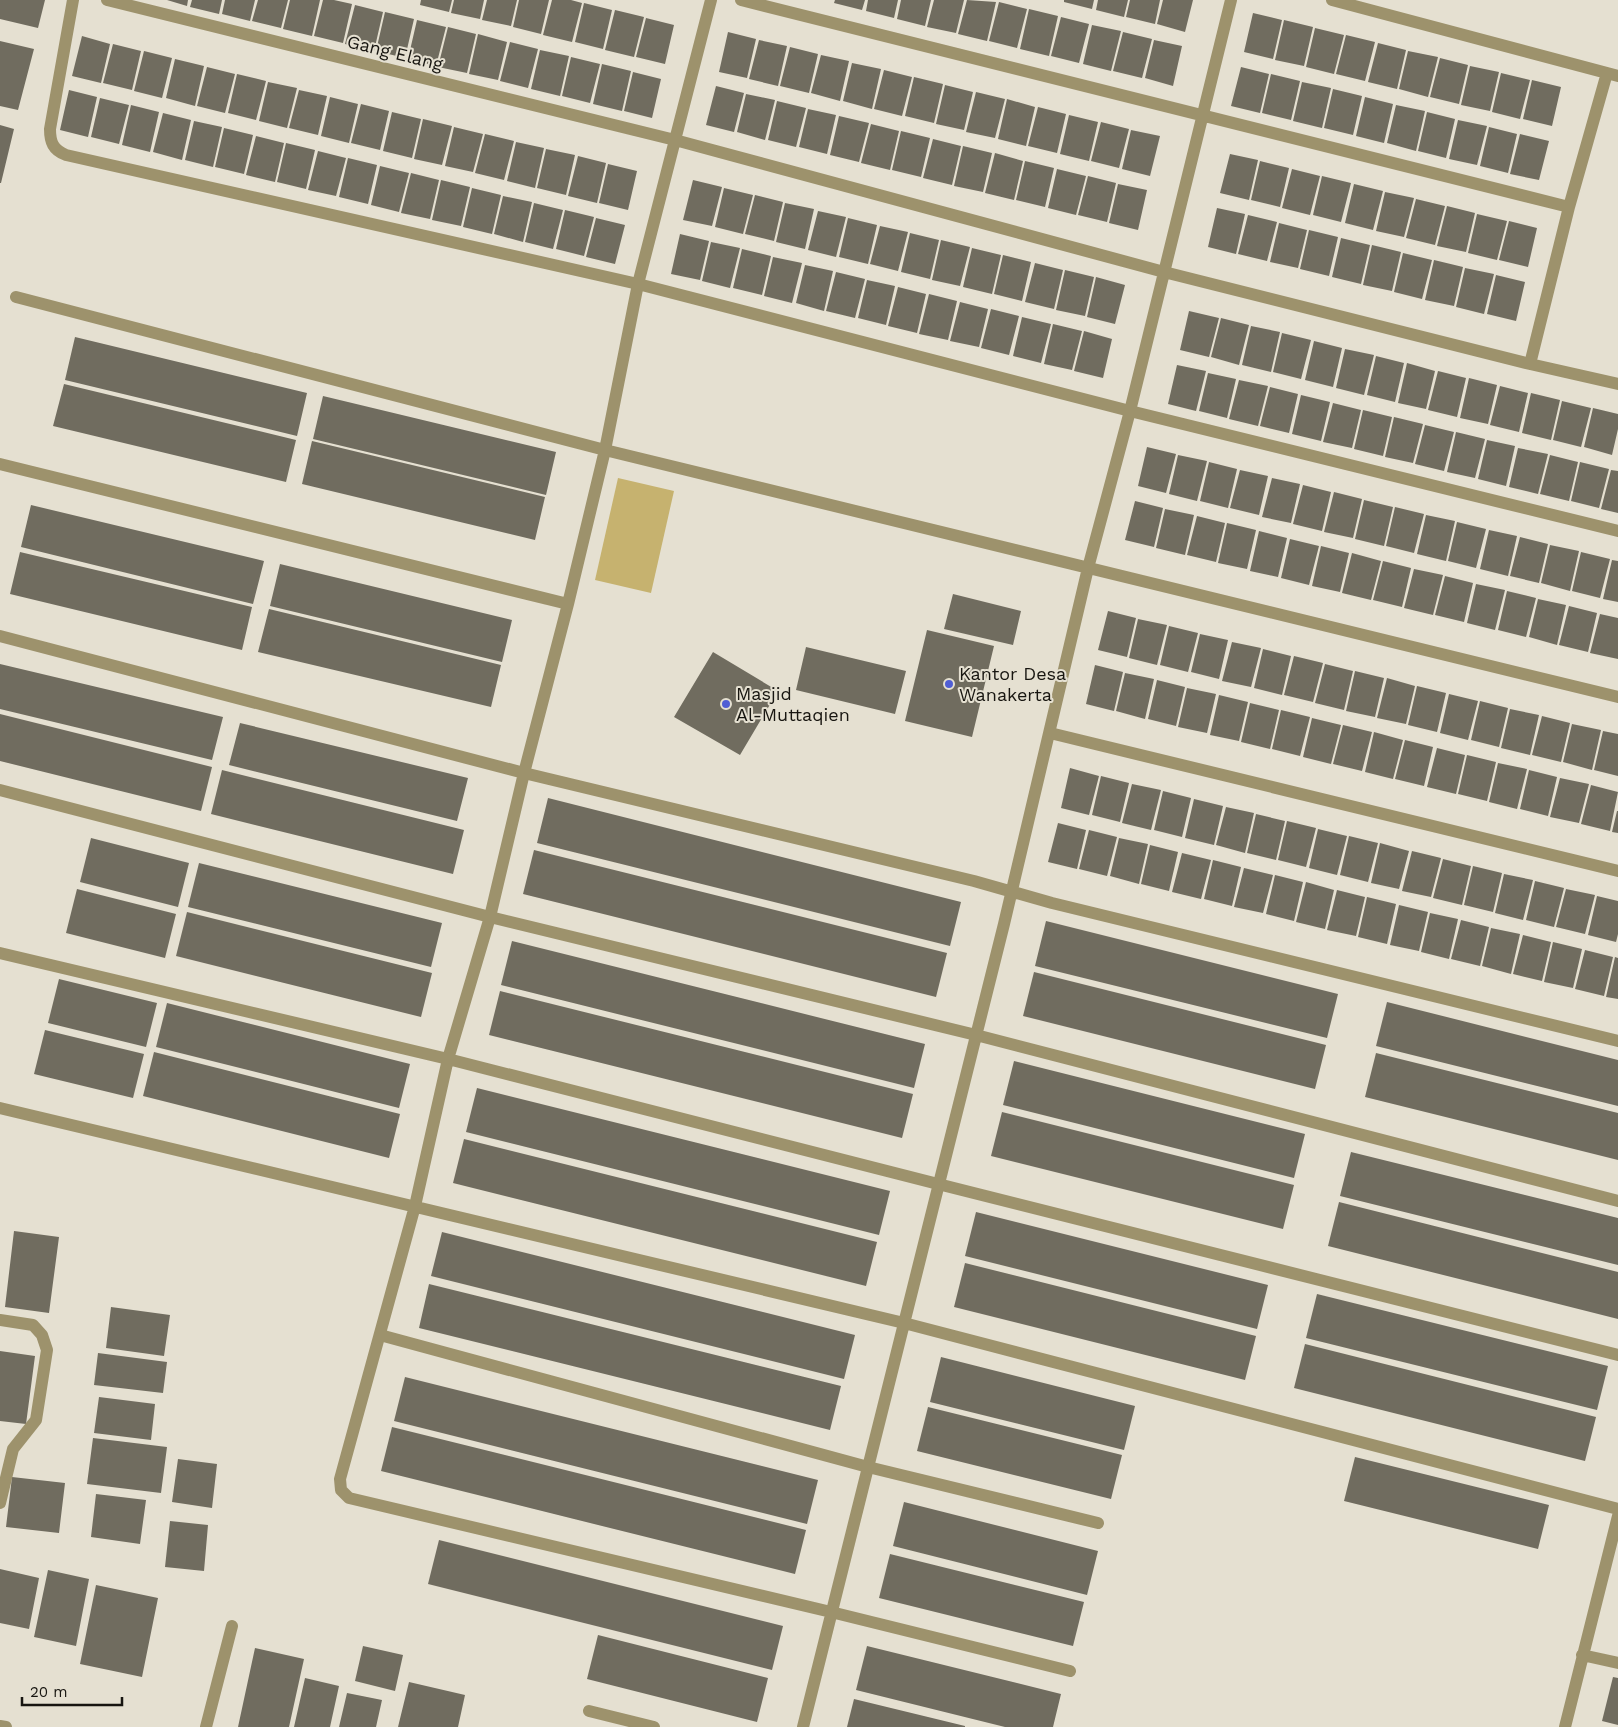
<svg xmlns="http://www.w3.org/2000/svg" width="1618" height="1727" font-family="'Work Sans',sans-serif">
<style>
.green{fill:#c6b26f}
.building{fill:#706c5f}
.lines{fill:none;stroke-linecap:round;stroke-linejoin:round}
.street{stroke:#9d926c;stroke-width:12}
.poi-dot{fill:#505ed4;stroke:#e5e0d1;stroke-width:2}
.labels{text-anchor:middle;stroke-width:4;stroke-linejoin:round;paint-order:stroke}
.street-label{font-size:18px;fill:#171510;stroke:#e5e0d1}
.poi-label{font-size:18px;fill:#171510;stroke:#e5e0d1;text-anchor:start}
</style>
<rect width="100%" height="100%" fill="#e5e0d1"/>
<path class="green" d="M618,478L674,491L651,593L595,580Z"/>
<path class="building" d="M0,0H45L38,28L0,19Z
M167,0H188L187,6Z
M192,0H222L219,14L190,7Z
M225,0H255L250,21L222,14Z
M258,0H288L281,28L252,21Z
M290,0H320L312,36L283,29Z
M323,0H334L352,4L343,43L314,36Z
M421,0H452L449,12L420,5Z
M454,0H484L480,19L451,13Z
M487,0H517L511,26L482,20Z
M519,0H549L541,34L513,27Z
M552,0H571L582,3L572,42L543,35Z
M835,0H865L862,10L834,3Z
M868,0H898L894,18L866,11Z
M901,0H931L925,26L897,19Z
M934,0H964L956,33L927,27Z
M967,0L996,2L987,41L958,34Z
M1064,0H1094L1092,9L1064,2Z
M1098,0H1128L1124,17L1096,10Z
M1130,0H1160L1155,24L1126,17Z
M1163,0H1193L1185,32L1157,24Z
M999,2L1027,9L1017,48L989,41Z
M584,3L612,10L603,49L575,42Z
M355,5L383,12L374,51L345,44Z
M1029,9L1058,16L1049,56L1020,49Z
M615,10L644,17L634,57L605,50Z
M385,12L414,19L405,58L376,51Z
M1253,13L1282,20L1273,59L1244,52Z
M1061,17L1089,24L1079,63L1051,56Z
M646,18L674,25L665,64L636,57Z
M417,20L446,27L436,66L408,59Z
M1284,20L1313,27L1304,66L1275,60Z
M1092,25L1121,31L1111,71L1083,64Z
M448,27L476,34L467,73L438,67Z
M1315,28L1344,35L1334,74L1306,67Z
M728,32L756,39L747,78L719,72Z
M1123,32L1152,39L1142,78L1113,71Z
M478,34L507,42L498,80L469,74Z
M1346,35L1375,42L1365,81L1336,74Z
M82,36L110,44L101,83L72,76Z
M759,40L787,46L778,86L749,79Z
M1154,40L1182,46L1173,86L1145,78Z
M0,41L34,49L18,110L0,106Z
M510,42L538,49L528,88L500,81Z
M1378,43L1406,50L1397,89L1368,82Z
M113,44L141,51L132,90L103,83Z
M790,47L818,54L809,93L780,86Z
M540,50L569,56L560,96L531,89Z
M144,51L172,58L162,98L134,91Z
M1408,51L1438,57L1428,97L1399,89Z
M821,55L849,61L840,101L811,93Z
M571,57L600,64L590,103L562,96Z
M1440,58L1468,65L1459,104L1430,97Z
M175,59L204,66L195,106L166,98Z
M852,63L881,69L872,109L843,101Z
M602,64L631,71L622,111L593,104Z
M1470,66L1499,72L1490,111L1461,105Z
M207,67L235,74L225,113L197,106Z
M1241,67L1269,74L1260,113L1231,106Z
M884,70L912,77L902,116L874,109Z
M633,72L661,79L652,118L624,111Z
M1501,73L1530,80L1520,119L1492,112Z
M237,74L266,81L256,120L228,113Z
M1271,74L1300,81L1291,120L1262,113Z
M914,77L943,84L934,123L905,116Z
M1532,80L1561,87L1552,126L1523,119Z
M268,82L297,88L287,128L259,121Z
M1302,82L1331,88L1322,128L1293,121Z
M945,85L973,92L964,130L936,124Z
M716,86L744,93L734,132L706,125Z
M1333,89L1362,96L1353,135L1324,128Z
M69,90L97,97L88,137L60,130Z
M299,90L327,96L318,135L289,128Z
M976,92L1005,99L995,138L966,132Z
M746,94L775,100L765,140L737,132Z
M330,97L358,104L349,143L321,136Z
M1365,97L1393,104L1384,143L1356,136Z
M100,98L129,105L119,144L91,137Z
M1007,99L1035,107L1026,146L998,139Z
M777,101L806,108L796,147L768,140Z
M361,104L389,111L380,150L351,143Z
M131,105L159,112L150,152L122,145Z
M1396,105L1425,111L1416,151L1387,143Z
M1038,107L1066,114L1057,153L1028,146Z
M808,109L836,115L827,154L799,147Z
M392,112L421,119L412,158L383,151Z
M1427,112L1455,119L1446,158L1418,151Z
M163,113L191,120L182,160L153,152Z
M1069,115L1098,122L1089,161L1060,154Z
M839,116L869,123L859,162L830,155Z
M423,119L452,126L442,165L414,159Z
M1458,120L1487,126L1477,165L1449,159Z
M194,121L222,127L213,167L185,160Z
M1101,122L1129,129L1119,168L1091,161Z
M871,124L899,131L890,170L861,163Z
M0,125L14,129L1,183H0Z
M454,127L483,134L473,172L445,166Z
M1489,127L1517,134L1508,173L1480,166Z
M224,128L253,135L244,174L215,167Z
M1131,130L1160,136L1150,176L1122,169Z
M901,131L930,138L921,177L892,170Z
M485,134L514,141L504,180L475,173Z
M1520,134L1549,141L1539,180L1510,174Z
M256,136L284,143L275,182L246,175Z
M933,139L961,146L952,185L923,178Z
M516,142L544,148L535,188L507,181Z
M286,143L315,150L306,189L277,182Z
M963,146L992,153L983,192L954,186Z
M546,149L575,155L566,195L537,188Z
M318,151L346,158L336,196L308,190Z
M995,153L1023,161L1014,200L985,193Z
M1230,154L1258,160L1249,200L1220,193Z
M578,156L606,163L597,203L568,196Z
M348,158L377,165L368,204L339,197Z
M1025,161L1054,168L1045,207L1016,200Z
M1260,161L1289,168L1280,207L1251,200Z
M608,164L637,171L628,210L599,203Z
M380,166L409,173L399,212L371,205Z
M1057,169L1086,176L1076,215L1048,208Z
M1292,169L1320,176L1310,215L1282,208Z
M411,173L439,180L430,219L401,213Z
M1088,176L1116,183L1107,222L1078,215Z
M1322,176L1351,183L1341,222L1313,215Z
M441,180L470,187L461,226L432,220Z
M693,180L722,187L712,226L683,220Z
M1118,184L1147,190L1138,230L1109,223Z
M1354,184L1383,191L1373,230L1345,223Z
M472,188L501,195L492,234L463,227Z
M724,188L753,195L743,234L715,227Z
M1385,192L1414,198L1404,237L1376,231Z
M755,195L783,202L774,241L745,234Z
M503,196L532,202L523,242L494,234Z
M1416,199L1445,206L1435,245L1406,238Z
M534,203L563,210L553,249L525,242Z
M785,203L814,209L805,249L776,242Z
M1447,206L1475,213L1466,252L1437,246Z
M1217,208L1245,214L1236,254L1208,247Z
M565,210L594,217L584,256L556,249Z
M818,211L846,217L836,257L808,250Z
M1477,214L1507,221L1497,260L1468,253Z
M1248,215L1277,222L1267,261L1238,254Z
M596,218L625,225L615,264L586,257Z
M848,218L877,225L868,264L839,257Z
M1509,221L1537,228L1528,267L1499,260Z
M1279,223L1307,230L1298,268L1270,262Z
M880,226L908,232L898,271L870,264Z
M1309,230L1338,237L1329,276L1300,269Z
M910,233L939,240L930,279L901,272Z
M680,234L709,241L700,280L671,274Z
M1341,238L1370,245L1361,284L1332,277Z
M941,240L970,247L960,286L932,280Z
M711,242L740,248L730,288L702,281Z
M1372,245L1401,252L1392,291L1363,285Z
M972,248L1001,255L992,294L963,287Z
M742,249L771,256L762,295L733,288Z
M1403,253L1432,260L1422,299L1394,292Z
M1003,255L1031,262L1022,301L994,294Z
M773,257L802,263L792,303L764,296Z
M1434,260L1463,267L1454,306L1425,300Z
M1035,263L1063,270L1054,309L1025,302Z
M805,265L833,271L824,311L796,303Z
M1465,268L1494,274L1484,314L1456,307Z
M1065,270L1094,277L1085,316L1056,310Z
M836,272L865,279L855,318L826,311Z
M1496,275L1525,282L1516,321L1487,314Z
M1096,277L1125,285L1115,324L1087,317Z
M867,280L895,286L886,325L858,318Z
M898,287L926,294L917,333L888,326Z
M929,294L957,301L948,340L919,334Z
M960,302L988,309L979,347L950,341Z
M991,309L1019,316L1009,355L981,348Z
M1189,311L1219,318L1209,357L1180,350Z
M1022,317L1051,324L1041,363L1013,356Z
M1221,318L1249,325L1239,365L1211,357Z
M1053,324L1082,331L1072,370L1044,364Z
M1251,326L1280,332L1271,372L1242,365Z
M1084,331L1112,339L1103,378L1074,371Z
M1282,333L1311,340L1301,379L1273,372Z
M75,337L307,393L297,436L65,380Z
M1314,341L1342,348L1333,387L1305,380Z
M1345,349L1374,355L1364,395L1336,388Z
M1376,356L1404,363L1395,402L1367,395Z
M1407,363L1435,371L1426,409L1398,403Z
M1177,365L1206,371L1196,411L1168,404Z
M1438,371L1466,378L1457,417L1428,410Z
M1208,373L1236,379L1227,418L1199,411Z
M1469,378L1497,385L1488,424L1460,418Z
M1239,380L1268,386L1258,426L1229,419Z
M64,384L296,440L286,482L53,426Z
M1500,386L1528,393L1519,432L1490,425Z
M1270,387L1298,394L1289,433L1260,426Z
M1531,393L1560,400L1551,440L1522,433Z
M1301,395L1330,402L1321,441L1292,434Z
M323,396L556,452L546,495L313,439Z
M1562,401L1591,408L1581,447L1553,440Z
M1333,403L1361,410L1352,448L1323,442Z
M1593,408L1618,414V429L1612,455L1584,447Z
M1363,410L1392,417L1383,456L1354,449Z
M1394,417L1423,424L1413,463L1385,457Z
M1425,425L1454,432L1444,471L1415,464Z
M1456,432L1485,439L1475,478L1447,472Z
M1487,440L1515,446L1506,486L1478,479Z
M312,441L545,497L535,540L302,484Z
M1147,447L1176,454L1166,493L1138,486Z
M1518,448L1548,454L1538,494L1509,487Z
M1178,455L1207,461L1197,501L1169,494Z
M1550,455L1578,462L1569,501L1540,494Z
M1209,462L1237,469L1228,508L1200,501Z
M1580,462L1609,469L1599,508L1571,501Z
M1240,470L1268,476L1259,515L1230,508Z
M1611,470L1618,471V513L1601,509Z
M1272,478L1300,484L1291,523L1262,517Z
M1303,485L1331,492L1322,531L1293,524Z
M1334,492L1362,499L1353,538L1324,532Z
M1364,500L1393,507L1384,546L1355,539Z
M1135,501L1163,508L1154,547L1125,540Z
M31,505L264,561L253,604L21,547Z
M1395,507L1424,514L1414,553L1386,546Z
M1165,509L1194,515L1185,555L1156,548Z
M1426,515L1455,521L1446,561L1417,554Z
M1197,516L1225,523L1216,562L1187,555Z
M1457,522L1486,529L1476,568L1448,561Z
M1227,523L1256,530L1247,569L1218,563Z
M1489,530L1517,536L1508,576L1480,569Z
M1259,531L1287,538L1278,577L1250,571Z
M1520,537L1548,544L1539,583L1510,576Z
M1290,539L1319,546L1309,585L1281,578Z
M1550,545L1579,551L1570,591L1541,583Z
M1321,546L1349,553L1340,592L1312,586Z
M20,552L252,607L242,650L10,594Z
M1581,552L1610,559L1600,598L1572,591Z
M1352,553L1381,561L1371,600L1342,593Z
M1612,560L1618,561V602L1603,599Z
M1383,561L1411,568L1402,607L1373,600Z
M280,564L512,620L502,662L270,606Z
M1414,569L1443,575L1433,615L1404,608Z
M1445,576L1473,583L1464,622L1435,615Z
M1476,584L1505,590L1495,630L1467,623Z
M1507,591L1536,598L1526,637L1498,630Z
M953,594L1021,611L1013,645L944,629Z
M1538,599L1566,605L1557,645L1529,637Z
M1569,606L1597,613L1588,652L1559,645Z
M269,609L501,665L491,707L258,652Z
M1108,611L1136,618L1127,657L1098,650Z
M1600,614L1618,618V659L1590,653Z
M1138,619L1167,625L1157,665L1129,658Z
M1169,626L1198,633L1188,672L1160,665Z
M927,630L994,646L972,737L905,721Z
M1200,634L1228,640L1219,679L1191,672Z
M1232,642L1261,648L1251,687L1222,681Z
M806,647L906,671L895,714L796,690Z
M1263,649L1291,656L1282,695L1254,688Z
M713,652L778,691L740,755L674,717Z
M1294,656L1323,663L1313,702L1284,695Z
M0,664L223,717L212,760L0,709Z
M1325,664L1353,671L1344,710L1315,703Z
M1095,665L1123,672L1114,711L1086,704Z
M1355,671L1384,678L1375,717L1346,711Z
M1125,673L1154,679L1145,719L1116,711Z
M1387,678L1415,686L1406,724L1377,718Z
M1157,680L1185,687L1176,726L1148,719Z
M1417,686L1446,693L1437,732L1408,725Z
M1187,688L1216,694L1207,733L1178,727Z
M1449,694L1478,701L1468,740L1440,733Z
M1219,695L1248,702L1239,741L1210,735Z
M1480,701L1508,708L1499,747L1471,740Z
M1250,703L1279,710L1270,749L1241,742Z
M1510,709L1539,715L1530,755L1501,748Z
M1281,710L1310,717L1300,756L1272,749Z
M0,714L212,767L201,811L0,761Z
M1542,716L1570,723L1561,762L1532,755Z
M1312,718L1341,725L1331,764L1303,757Z
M240,723L468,778L457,821L229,765Z
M1572,724L1601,730L1592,770L1563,762Z
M1343,725L1372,732L1362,771L1333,764Z
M1603,731L1618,734V776L1594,770Z
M1374,732L1403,740L1393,779L1365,772Z
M1405,740L1433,747L1424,786L1395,779Z
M1437,748L1465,755L1456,794L1427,787Z
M1467,755L1496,762L1487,801L1458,794Z
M1498,763L1527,769L1517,809L1489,802Z
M1070,768L1099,776L1089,815L1061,808Z
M222,770L464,830L453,874L211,814Z
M1529,770L1557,777L1548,816L1520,809Z
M1101,776L1129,783L1120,822L1092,815Z
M1560,778L1589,784L1579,823L1550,817Z
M1132,784L1161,790L1151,830L1122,823Z
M1591,785L1618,792L1610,831L1581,824Z
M1163,791L1191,798L1182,837L1154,830Z
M548,798L961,902L950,946L537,843Z
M1194,799L1223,806L1214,845L1185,838Z
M1226,807L1254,813L1245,853L1216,845Z
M1617,811H1618V833L1612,832Z
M1256,814L1285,821L1276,860L1247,853Z
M1287,821L1316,828L1306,867L1278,860Z
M1058,823L1086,830L1077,869L1048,862Z
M1318,829L1347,836L1337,875L1309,868Z
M1089,830L1117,837L1107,876L1079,869Z
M1349,836L1378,843L1368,882L1340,875Z
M91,838L189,863L178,907L80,882Z
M1119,838L1148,844L1139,884L1110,876Z
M1380,843L1409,851L1399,889L1371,883Z
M1150,845L1178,852L1169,891L1141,884Z
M534,850L947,953L936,997L523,894Z
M1412,851L1441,858L1431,897L1402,891Z
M1182,853L1211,860L1201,899L1172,892Z
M1443,859L1471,866L1462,905L1433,898Z
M1213,860L1241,867L1232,906L1204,899Z
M199,863L442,923L431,967L188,907Z
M1473,866L1502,873L1493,912L1464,905Z
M1244,868L1273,875L1263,913L1234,907Z
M1504,874L1533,880L1523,920L1495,913Z
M1275,875L1303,882L1294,921L1266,914Z
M1535,881L1564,888L1554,927L1526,920Z
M1306,882L1334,890L1325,929L1296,922Z
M77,889L176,914L165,958L66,933Z
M1566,889L1595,895L1585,934L1556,927Z
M1337,890L1365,897L1356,936L1327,930Z
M1597,896L1618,901V934L1616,942L1588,935Z
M1367,897L1396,904L1387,944L1358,937Z
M1399,905L1428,912L1419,951L1390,945Z
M187,912L432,973L421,1017L176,956Z
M1430,913L1458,919L1449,959L1421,952Z
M1461,920L1489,927L1480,966L1451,959Z
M1046,921L1338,994L1327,1038L1035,966Z
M1491,928L1520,934L1511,974L1482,966Z
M1523,935L1551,942L1542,981L1513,974Z
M512,941L925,1044L914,1088L501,985Z
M1553,942L1582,949L1573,988L1544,982Z
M1585,950L1613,957L1604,996L1575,989Z
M1615,957L1618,958V999L1606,997Z
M1034,972L1326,1045L1315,1089L1023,1016Z
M59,979L157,1003L146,1047L48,1023Z
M500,991L913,1094L902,1138L489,1035Z
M1387,1002L1618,1060V1106L1376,1046Z
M167,1003L410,1064L399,1108L156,1047Z
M45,1030L144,1054L133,1098L34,1074Z
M154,1052L400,1114L389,1158L143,1096Z
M1376,1053L1618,1113V1160L1365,1097Z
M1014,1061L1305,1134L1294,1178L1003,1105Z
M477,1088L890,1191L879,1235L466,1132Z
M1002,1112L1294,1185L1283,1229L991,1156Z
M464,1139L877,1242L866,1286L453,1183Z
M1351,1152L1618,1218V1265L1340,1196Z
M1339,1202L1618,1272V1319L1328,1246Z
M976,1212L1268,1285L1257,1329L965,1256Z
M14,1231L59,1237L49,1313L5,1307Z
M442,1232L855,1335L844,1379L431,1276Z
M965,1263L1256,1336L1245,1380L954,1307Z
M429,1284L841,1386L830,1430L419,1328Z
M1317,1294L1608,1366L1597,1410L1306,1338Z
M111,1307L170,1315L164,1356L106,1348Z
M1305,1344L1596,1417L1585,1461L1294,1388Z
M0,1351L35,1356L26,1424L0,1421Z
M98,1353L167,1362L163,1393L94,1385Z
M941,1357L1135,1406L1124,1450L930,1402Z
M405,1377L818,1480L807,1524L394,1421Z
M99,1397L155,1404L151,1440L94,1433Z
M928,1407L1122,1455L1111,1499L917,1451Z
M392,1427L806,1530L795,1574L381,1471Z
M93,1438L167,1447L161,1493L87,1484Z
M1355,1457L1549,1505L1538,1549L1344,1501Z
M178,1459L217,1464L212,1508L172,1502Z
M12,1477L65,1483L59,1533L6,1527Z
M96,1494L146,1500L140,1544L91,1537Z
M904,1502L1098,1551L1087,1595L893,1546Z
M170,1521L208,1525L204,1571L165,1567Z
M439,1540L783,1626L772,1670L428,1584Z
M890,1554L1084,1602L1073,1646L879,1598Z
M0,1569L39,1578L29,1629L0,1623Z
M48,1570L89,1579L76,1646L34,1637Z
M96,1585L158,1598L142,1677L80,1664Z
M598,1635L768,1678L757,1722L587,1679Z
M363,1646L403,1655L395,1691L355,1681Z
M867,1646L1061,1694L1053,1727H1005L856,1690Z
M255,1648L304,1659L289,1727H238Z
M1613,1677L1618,1678V1725L1602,1721Z
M305,1678L339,1686L330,1727H294Z
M409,1682L465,1695L458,1727H398Z
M347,1693L382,1700L376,1727H339Z
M854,1699L965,1726V1727H847Z"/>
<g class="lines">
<path class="street" d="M73,0L50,129C50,142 53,150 66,155L638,284L1130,411L1618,531
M107,0L675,140L1164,272L1530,364L1618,384
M711,0L638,284L605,450L568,604L524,773L490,917L448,1059L415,1206L340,1479L341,1490L349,1498L831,1612L1070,1671
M741,0L1569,207
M1332,0L1618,76
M16,297L605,450L1618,697
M1530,364L1569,207L1607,73
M0,464L568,604
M0,636L524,773L974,881L1052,903L1618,1041
M1050,733L1618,871
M0,790L490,917L976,1035L1618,1201
M0,953L448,1059L938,1184L1618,1355
M0,1108L904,1323L1618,1509
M0,1320L33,1325L42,1335L47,1350L36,1420L13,1449L0,1503
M380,1335L868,1467L1098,1523
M1582,1655L1618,1663
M589,1711L654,1727
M0,1726L6,1727
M206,1727L232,1626
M803,1727L1004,924L1088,568L1130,411L1231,0
M1565,1727L1618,1516"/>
</g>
<g class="poi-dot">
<circle cx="949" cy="684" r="5"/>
<circle cx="726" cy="704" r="5"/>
</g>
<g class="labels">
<g class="street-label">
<text transform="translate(395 53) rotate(14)" y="6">Gang Elang</text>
</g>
<g class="poi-label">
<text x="959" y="680">Kantor Desa<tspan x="959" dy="21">Wanakerta</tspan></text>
<text x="736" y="700">Masjid<tspan x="736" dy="21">Al-Muttaqien</tspan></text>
</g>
</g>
<path d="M22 1697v8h100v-8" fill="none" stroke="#171510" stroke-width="2.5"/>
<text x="30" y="1697" font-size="15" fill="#171510" stroke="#e5e0d1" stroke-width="4" paint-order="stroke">20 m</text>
</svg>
